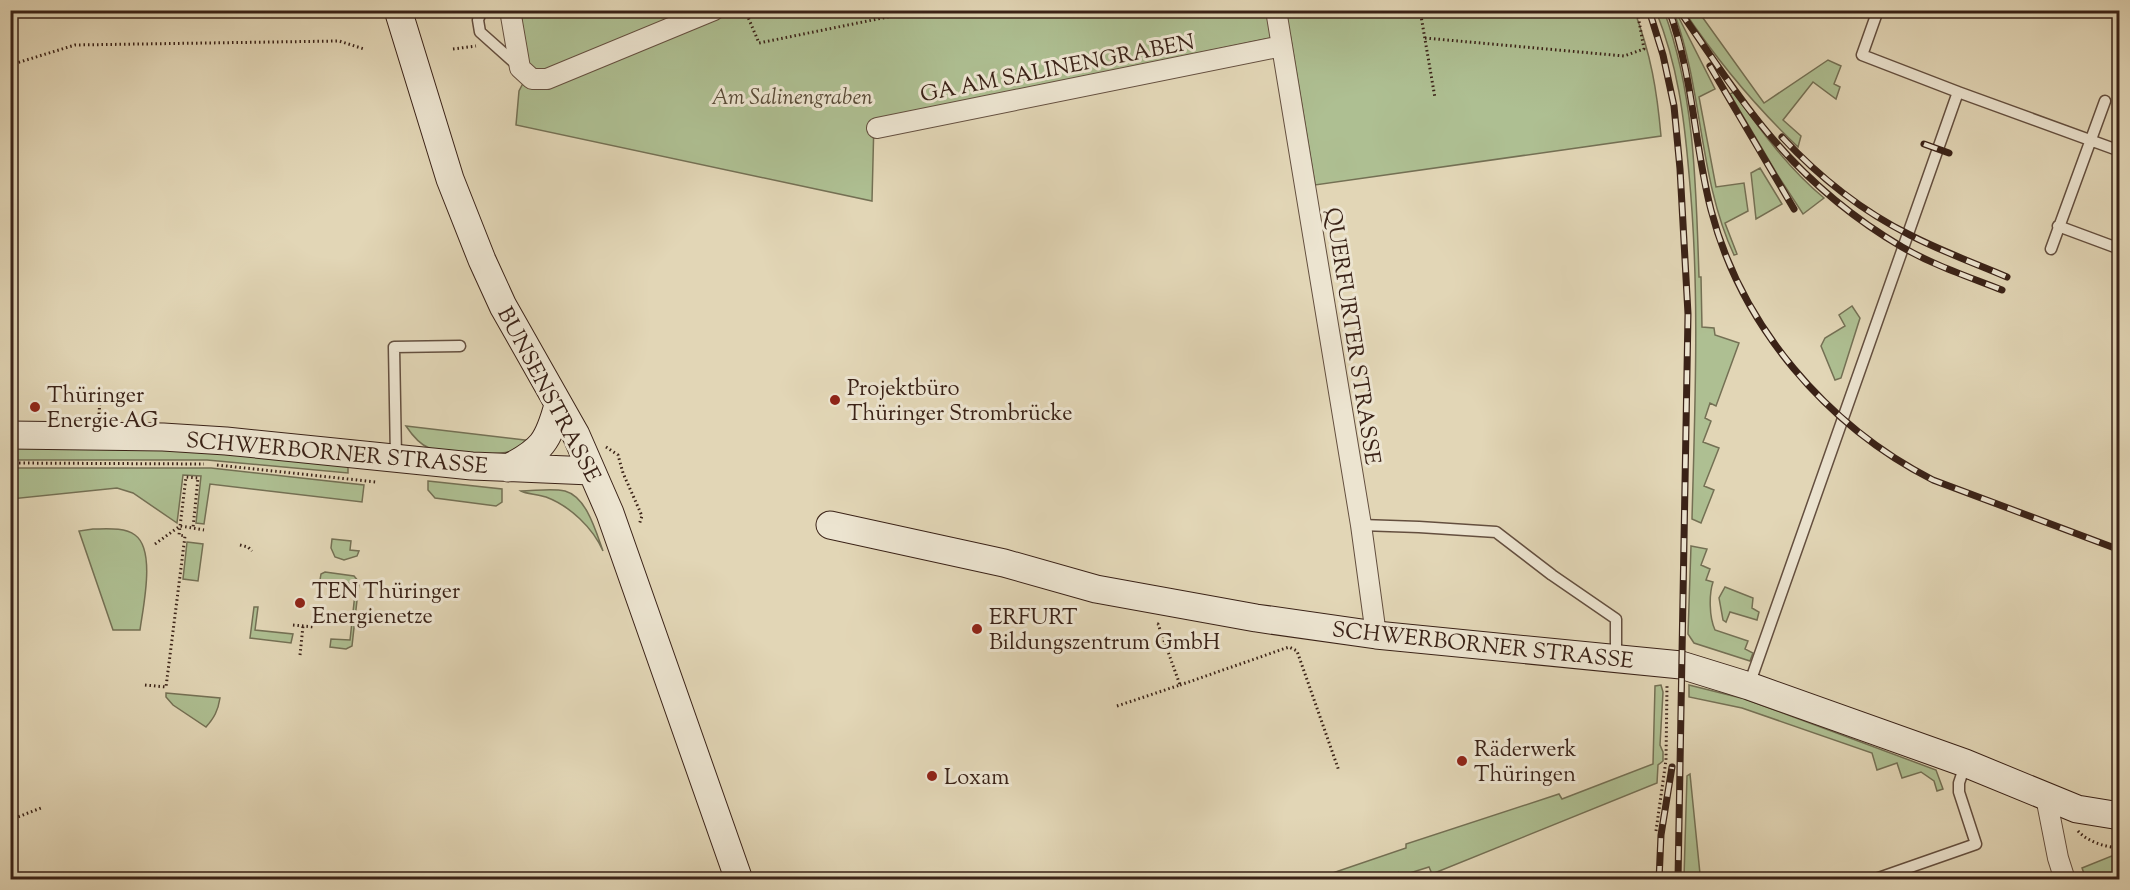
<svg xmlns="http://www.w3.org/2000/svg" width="2130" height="890" font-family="'Sorts Mill Goudy',serif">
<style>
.green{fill:#aebf92;stroke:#747054;stroke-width:1.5}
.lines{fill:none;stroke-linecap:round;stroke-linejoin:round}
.lane-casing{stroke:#644f3f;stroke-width:13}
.street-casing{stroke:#644f3f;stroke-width:22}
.secondary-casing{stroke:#3a2217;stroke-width:29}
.path{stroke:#3a2217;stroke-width:3;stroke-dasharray:1.5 3;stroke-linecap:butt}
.lane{stroke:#ece4d0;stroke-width:10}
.street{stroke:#ece4d0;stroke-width:20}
.secondary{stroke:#ece4d0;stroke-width:27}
.rail-casing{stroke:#3a2217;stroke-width:7}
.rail{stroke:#ece4d0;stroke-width:4.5;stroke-dasharray:14;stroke-linecap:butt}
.poi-dot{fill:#8f2418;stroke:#ece4d0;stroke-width:2}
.labels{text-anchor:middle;stroke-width:6;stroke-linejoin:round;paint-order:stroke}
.street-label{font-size:22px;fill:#3a2217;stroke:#ece4d0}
.park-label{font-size:22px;font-style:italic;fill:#574936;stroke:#ece4d0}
.poi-label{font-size:22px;fill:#3a2217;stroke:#ece4d0;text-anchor:start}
</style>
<rect width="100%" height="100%" fill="#e2d6b6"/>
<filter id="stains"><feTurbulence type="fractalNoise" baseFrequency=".00333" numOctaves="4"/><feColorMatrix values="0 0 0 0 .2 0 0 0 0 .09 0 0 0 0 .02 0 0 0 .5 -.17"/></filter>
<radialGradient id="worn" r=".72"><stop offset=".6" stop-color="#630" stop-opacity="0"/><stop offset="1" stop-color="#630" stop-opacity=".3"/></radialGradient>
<path class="green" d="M1634,10C1651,54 1657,91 1661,136L1315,185L1290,34L874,120L872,201L516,125L519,91L530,70L520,11Z
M1656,11H1664C1695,95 1696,188 1699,277H1701L1702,327L1714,328L1715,335L1739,343L1716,406L1710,403L1705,418L1711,421L1703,442L1719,448L1704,486L1714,490L1701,523L1692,519C1695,404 1700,289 1689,174C1684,116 1678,66 1656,11Z
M1684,11H1698L1764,103L1828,60L1841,66L1834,84L1840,87L1836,99L1813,82L1783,120L1801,136L1798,147C1755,106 1717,60 1684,11Z
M1677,14L1715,89L1699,97L1716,187L1744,183L1748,211L1725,223L1737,254L1734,255C1699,180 1703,93 1675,15Z
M1734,92C1760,130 1788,168 1824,198L1803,214L1777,174L1730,94Z
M1760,168L1782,204L1756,219L1751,173Z
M1852,306L1860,318L1841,378L1835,380L1821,346L1825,338L1845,326L1839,315Z
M406,426L533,441C527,444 520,449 512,451C498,456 443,454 429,448C419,444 412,435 406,426Z
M11,446L165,447L348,465V473L207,460H11Z
M11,468H211L364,485L362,502L210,484L204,524L196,523L201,476L183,475L177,523L133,493L117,488L11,499Z
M428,481L502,489V502L496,506L435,498L428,490Z
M521,491C535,491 551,488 565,491C587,497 596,532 603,551C593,528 570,506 546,497C538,494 526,494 521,491Z
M93,529C106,529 124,527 135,535C156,550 143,607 140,630H113L79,531Z
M332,539L351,541L350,550L359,551L357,556L344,560L335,557L331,548Z
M187,542L203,544L198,581L183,579Z
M1691,546L1707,549L1701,565L1710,569L1706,580L1713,582C1709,594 1709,617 1715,630L1748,641L1745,649L1753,653L1750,661L1694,643L1688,634Z
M325,572L354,576L359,582L352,646L346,649L330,647L331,639L350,640L356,584L320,580L321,574Z
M1725,587L1753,598L1752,608L1759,612L1757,620L1730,612L1726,622L1723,620L1719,598Z
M254,607H258L255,630L293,634L291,643L250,638Z
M1661,685L1663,692L1660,745L1663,752V761L1658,765L1657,783L1432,874L1429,867L1391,879H1315L1406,848V844L1559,794L1562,799L1653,764L1655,686Z
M1689,685L1745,699L1936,770L1943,789L1937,791L1934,781L1921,772L1902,778L1897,763L1877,770L1872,753L1742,708L1689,697Z
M166,693L220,698C218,711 214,718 206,727L173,705L166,697Z
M1690,774L1700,874L1684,878L1687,776Z
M2119,853V877L2113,879H2086L2082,868Z"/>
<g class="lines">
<g class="lane-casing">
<path id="lane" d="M482,10L478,20L480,32L517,65
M1878,10L1862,55L1958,92
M2058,226L2120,249
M2051,249L2105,101
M396,458L394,347L460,346
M1361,525L1419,527L1496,532L1552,575L1616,619V658
M1749,685L1958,92L2120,151
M10,875L12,880
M1873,880L1976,844L1959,792V783L1965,765"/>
</g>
<g class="street-casing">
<path id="street" d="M510,10L520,68L532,79H547L714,10
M1276,10L1361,525L1376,635
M877,128L1282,46
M2046,797L2058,858L2065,880"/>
</g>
<g class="secondary-casing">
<path id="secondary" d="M398,10L450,179L482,260L503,306L576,435L610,513L739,880
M10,435L163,437L226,441L472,466L591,471
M508,468C542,450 548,442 558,405
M830,525L1004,563L1096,589L1256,618L1376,635L1681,665L1749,686L1965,763L2077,809L2120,816"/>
</g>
<path class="path" d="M745,10L759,43L922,10
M1420,10L1435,98
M1425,38L1624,56L1644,49L1637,10
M453,49L476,46
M10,65L75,45L339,41L364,49
M99,414L100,400
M606,447L618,455L623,473L642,516L639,525
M10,463L204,464
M217,465L376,482
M155,544L180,526L204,530
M240,545L248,547L252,551
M293,625L314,627
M300,655L303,626
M145,685L166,687L185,536L179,535L186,477L198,478L193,528
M1180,685L1289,647L1297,651L1339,771
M1117,706L1180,685L1158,624H1156
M10,820L41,808
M1656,831L1666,760L1667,686
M2078,831C2088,842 2105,847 2120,848
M1381,880L1402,872"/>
<use href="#lane" class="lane"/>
<use href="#street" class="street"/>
<use href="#secondary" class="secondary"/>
<g class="rail-casing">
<path id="rail" d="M1649,10L1663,55L1674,106L1680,169L1688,314L1678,880
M1669,10C1693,75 1694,144 1711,210C1741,326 1827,426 1933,480L2120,550
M1679,10C1708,51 1735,94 1767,132C1805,178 1851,217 1902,247C1933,265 1969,277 2002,290
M1710,66L1794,209
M1782,137C1818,176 1862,211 1910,235C1941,251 1974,263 2007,277
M1924,144L1949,153
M1659,880L1661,835L1672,767"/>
</g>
<use href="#rail" class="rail"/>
</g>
<g class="poi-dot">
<circle cx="835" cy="400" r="6"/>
<circle cx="35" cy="407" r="6"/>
<circle cx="300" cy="603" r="6"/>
<circle cx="977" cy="629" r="6"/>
<circle cx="1462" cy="761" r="6"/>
<circle cx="932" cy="776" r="6"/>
</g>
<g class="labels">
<g class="street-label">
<text transform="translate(1057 67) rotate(-11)" y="8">GA AM SALINENGRABEN</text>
<text transform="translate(1354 336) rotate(81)" y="8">QUERFURTER STRASSE</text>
<text transform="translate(550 394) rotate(62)" y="8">BUNSENSTRASSE</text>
<text transform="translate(337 452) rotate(5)" y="8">SCHWERBORNER STRASSE</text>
<text transform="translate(1483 644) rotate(6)" y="8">SCHWERBORNER STRASSE</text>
</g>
<g class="park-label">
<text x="792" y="104">Am Salinengraben</text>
</g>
<g class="poi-label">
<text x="847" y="395">Projektbüro<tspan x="847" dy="25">Thüringer Strombrücke</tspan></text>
<text x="47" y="402">Thüringer<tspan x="47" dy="25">Energie AG</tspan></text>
<text x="312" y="598">TEN Thüringer<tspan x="312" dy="25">Energienetze</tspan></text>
<text x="989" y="624">ERFURT<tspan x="989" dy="25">Bildungszentrum GmbH</tspan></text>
<text x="1474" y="756">Räderwerk<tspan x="1474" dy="25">Thüringen</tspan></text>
<text x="944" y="784">Loxam</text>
</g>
</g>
<rect width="2130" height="890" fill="none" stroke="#e2d6b6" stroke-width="36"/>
<rect x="12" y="12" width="2106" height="866" fill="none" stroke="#3a2217" stroke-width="3"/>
<rect x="18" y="18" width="2094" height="854" fill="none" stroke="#3a2217" stroke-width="1.5"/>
<rect width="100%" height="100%" filter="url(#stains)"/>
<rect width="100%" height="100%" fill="url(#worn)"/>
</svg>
